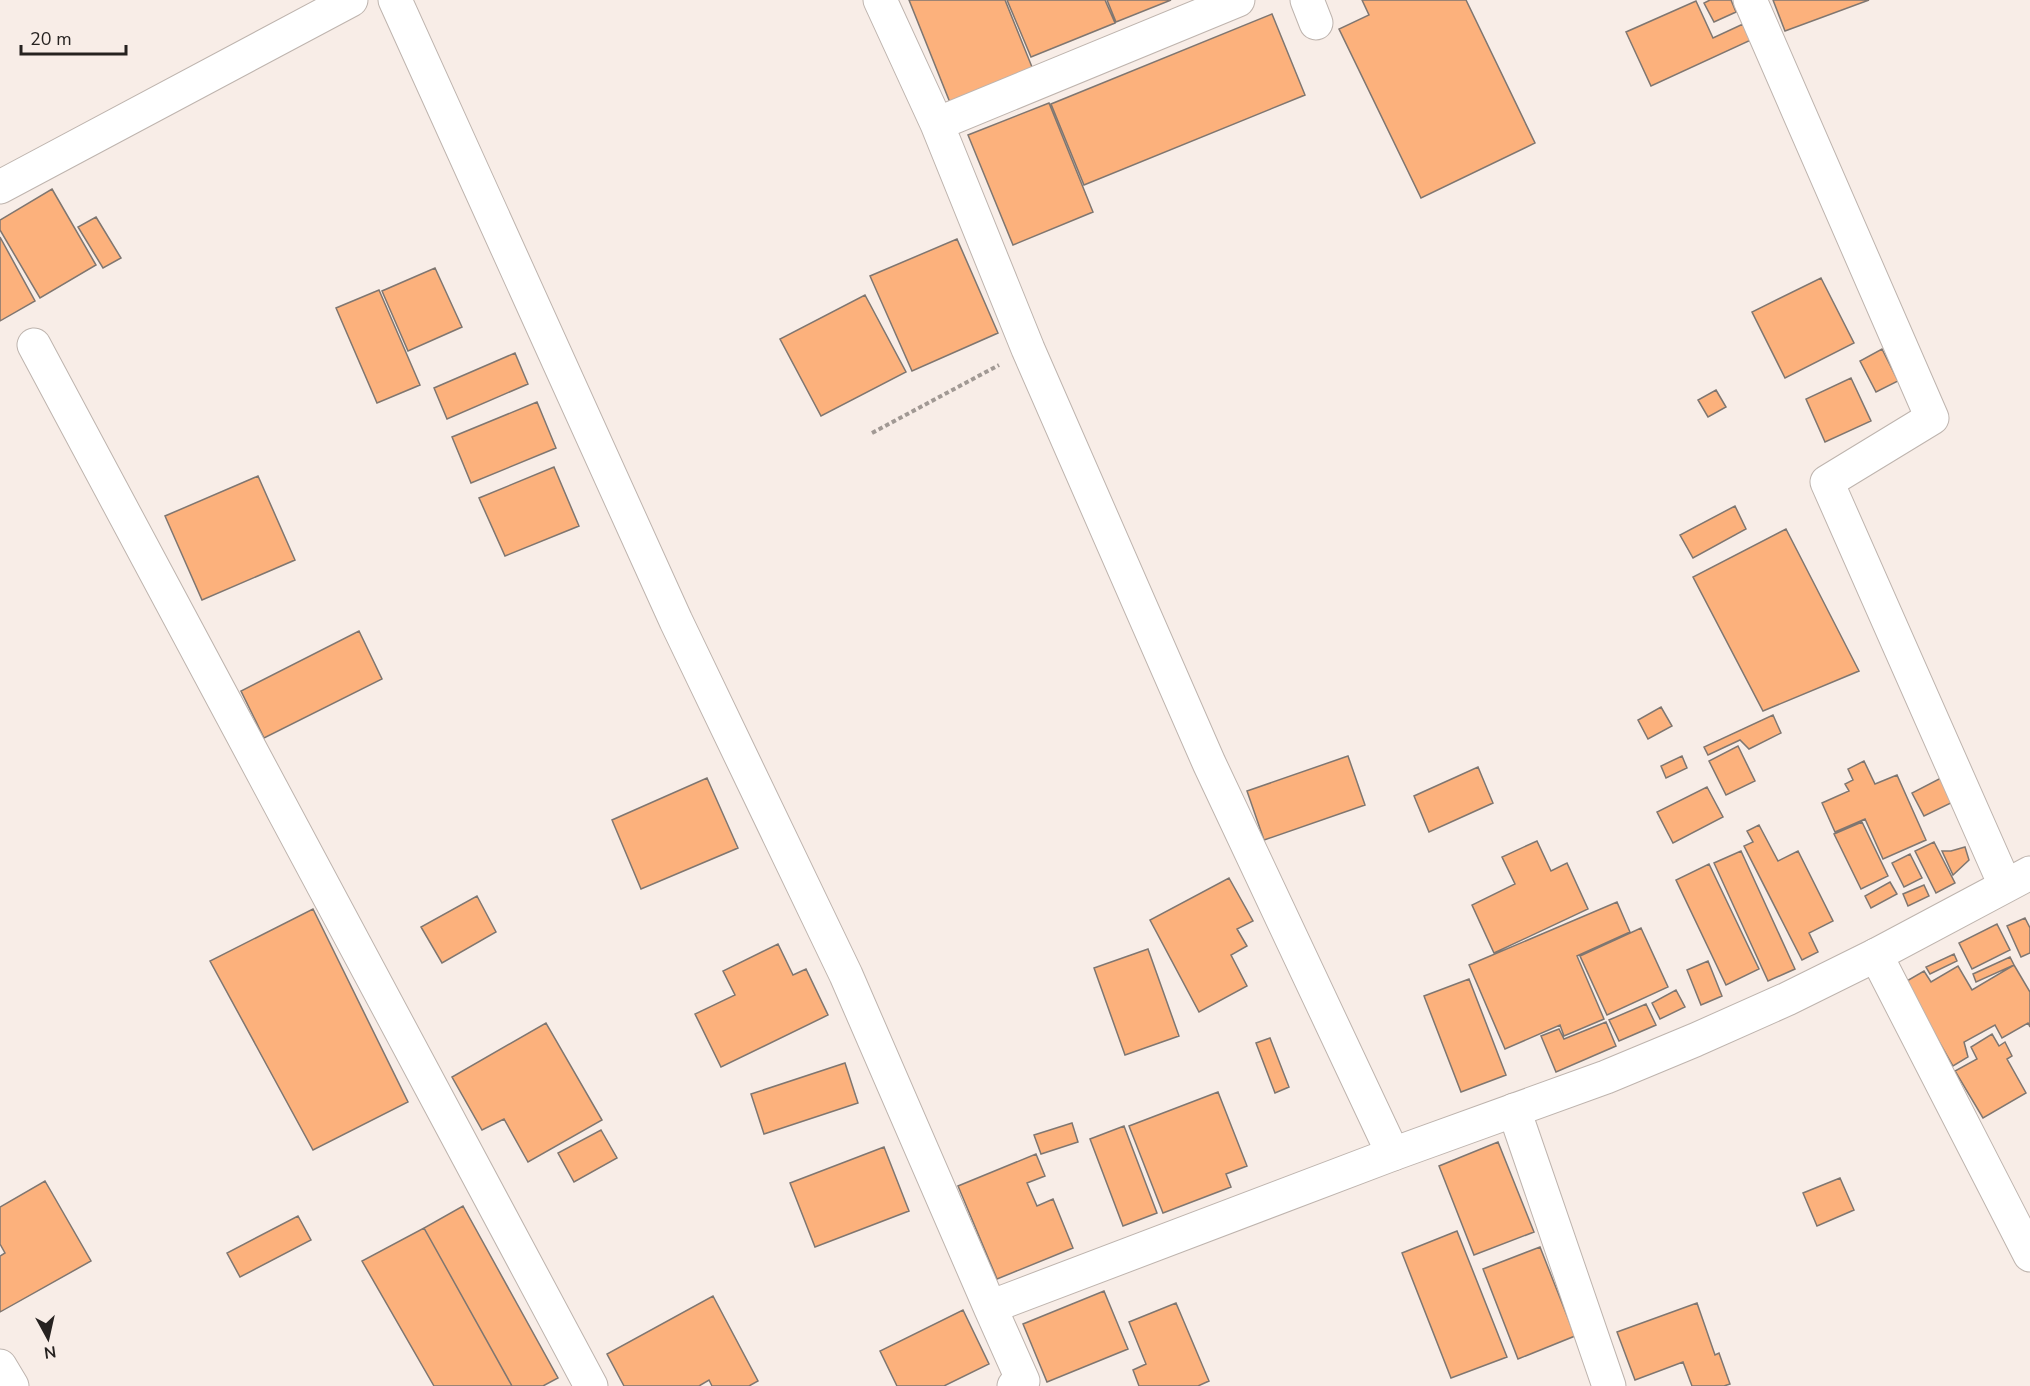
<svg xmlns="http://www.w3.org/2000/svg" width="2030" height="1386" font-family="'Nunito Sans',sans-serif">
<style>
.building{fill:#fcb17c;stroke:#7f7670;stroke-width:1.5}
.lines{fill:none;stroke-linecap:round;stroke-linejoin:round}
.minor-casing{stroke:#beb4ae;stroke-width:35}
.tertiary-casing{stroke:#beb4ae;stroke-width:35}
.path{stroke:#a19994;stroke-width:4;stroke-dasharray:4.5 3;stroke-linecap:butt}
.minor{stroke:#fff;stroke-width:33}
.tertiary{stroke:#fff;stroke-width:33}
</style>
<rect width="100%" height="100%" fill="#f8ede7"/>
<path class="building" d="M909,0H1005L1034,72L951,105Z
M1007,0H1105L1115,23L1031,57Z
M1107,0H1171L1116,22Z
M1362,0H1466L1535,143L1421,198L1339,29L1369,15Z
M1710,0H1731L1736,12L1714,22L1704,3Z
M1773,0H1869L1785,31Z
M1696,1L1713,38L1743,24L1751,40L1651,86L1626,32Z
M1272,14L1305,95L1084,185L1051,104Z
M1049,103L1093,212L1013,245L968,135Z
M52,189L96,265L40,298L0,230V220Z
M96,217L121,258L103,268L78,227Z
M0,237L35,301L0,321Z
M957,239L998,333L912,371L870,276Z
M435,268L462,327L408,351L382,291Z
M1821,278L1854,343L1785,378L1752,312Z
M379,290L420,385L377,403L336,308Z
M865,295L906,372L821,416L780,339Z
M1882,349L1898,381L1876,392L1860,361Z
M515,353L528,384L447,419L434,388Z
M1851,378L1871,421L1825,442L1806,399Z
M1716,390L1726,407L1708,417L1698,400Z
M537,402L556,448L471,483L452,437Z
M554,467L579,526L505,556L479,498Z
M258,476L295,560L202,600L165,516Z
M1735,506L1746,529L1693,558L1680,535Z
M1786,529L1859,671L1763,711L1693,577Z
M359,631L382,679L264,738L241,691Z
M1661,707L1672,726L1648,739L1638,720Z
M1773,715L1781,733L1749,749L1740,740L1708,755L1704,747Z
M1738,746L1755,781L1726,795L1709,761Z
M1348,756L1365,805L1264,840L1247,791Z
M1682,756L1687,768L1666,778L1661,766Z
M1864,761L1875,784L1897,775L1926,840L1883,859L1865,819L1835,832L1822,803L1849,791L1845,784L1853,780L1848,769Z
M1478,767L1493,803L1429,832L1414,796Z
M707,778L738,848L641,889L612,820Z
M1941,778L1953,802L1924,816L1912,793Z
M1707,787L1723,817L1673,843L1657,812Z
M1862,822L1888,876L1861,889L1834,834Z
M1759,825L1778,861L1798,851L1833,921L1809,933L1818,952L1802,960L1744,846L1753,842L1747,831Z
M1537,841L1551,871L1567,863L1588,909L1494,953L1472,905L1515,884L1502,857Z
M1934,842L1955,883L1936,893L1915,851Z
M1965,847L1969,860L1953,875L1942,851H1951Z
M1741,851L1795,969L1768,981L1714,863Z
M1910,854L1922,878L1904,887L1892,863Z
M1709,864L1759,969L1726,985L1676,880Z
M1229,878L1253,921L1237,929L1247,946L1231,955L1247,986L1199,1012L1150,920Z
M1890,882L1897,894L1871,908L1865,896Z
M1924,885L1929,896L1908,906L1903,894Z
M477,896L496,932L442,963L421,927Z
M1617,902L1630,932L1577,956L1604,1019L1564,1036L1560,1025L1505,1049L1469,965Z
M313,909L408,1102L313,1150L210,961Z
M2025,918L2030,928V953L2021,957L2007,926Z
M1997,924L2010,950L1972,969L1959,943Z
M1641,928L1668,987L1607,1015L1580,956Z
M778,944L793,975L806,969L828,1015L721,1067L695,1014L735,995L723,971Z
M1148,949L1179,1036L1125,1055L1094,968Z
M1954,954L1957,961L1930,974L1926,967Z
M2010,957L2014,965L1976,982L1973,974Z
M1708,961L1722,996L1701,1005L1687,970Z
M2014,965L2030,992V1027L2028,1023L2002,1038L1995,1025L1964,1042L1968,1057L1953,1066L1905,982L1924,971L1931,982L1958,966L1972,990Z
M1469,979L1506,1075L1461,1092L1424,996Z
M1676,990L1685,1007L1660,1019L1652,1003Z
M1646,1004L1656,1025L1619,1041L1609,1020Z
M1606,1022L1616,1046L1556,1072L1541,1036L1559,1029L1564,1039Z
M546,1023L602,1120L528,1162L504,1119L482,1130L452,1077Z
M1992,1034L1999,1046L2005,1042L2012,1056L2007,1059L2026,1093L1983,1118L1955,1071L1977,1059L1971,1047Z
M1270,1038L1289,1087L1275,1093L1256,1043Z
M845,1063L858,1103L764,1134L751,1094Z
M1218,1092L1247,1166L1226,1174L1231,1187L1163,1213L1129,1126Z
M1072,1123L1078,1142L1041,1154L1034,1135Z
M1124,1126L1157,1213L1123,1226L1090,1139Z
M601,1130L617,1158L574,1182L558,1153Z
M1498,1142L1534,1232L1474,1255L1439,1166Z
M884,1147L909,1211L815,1247L790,1183Z
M1036,1154L1045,1176L1027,1183L1037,1206L1053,1199L1073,1248L997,1279L958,1186Z
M1840,1178L1854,1210L1817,1226L1803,1193Z
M45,1181L91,1261L0,1312V1256L5,1253L0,1244V1207Z
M463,1206L558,1378L543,1386H512L424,1228Z
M298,1216L311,1240L240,1277L227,1253Z
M424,1228L512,1386H434L362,1261Z
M1457,1231L1507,1357L1451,1378L1402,1253Z
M1540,1247L1575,1336L1518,1359L1483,1269Z
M1104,1291L1128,1349L1047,1382L1023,1324Z
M713,1296L758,1381L749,1386H712L709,1380L699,1386H624L607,1354Z
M1176,1303L1209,1381L1198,1386H1139L1133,1370L1146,1364L1129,1322Z
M1697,1303L1715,1355L1719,1353L1730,1384L1724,1386H1692L1683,1362L1635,1380L1617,1332Z
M963,1310L989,1364L944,1386H897L880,1351Z"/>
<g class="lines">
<g class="minor-casing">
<path id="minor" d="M880,0L937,124L1028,349L1209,763L1393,1154
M1307,0L1316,23
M1750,0L1932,418L1827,482L2005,885
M937,124L1238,0
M0,187L351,0
M34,345L591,1386
M1876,955L2030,1255
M1514,1110L1609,1386
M0,1366L12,1386"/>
</g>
<g class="tertiary-casing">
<path id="tertiary" d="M395,0L676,621L846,975L990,1307
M1014,1386L1023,1381L990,1307L1393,1154L1606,1077L1695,1040L1787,999L1876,955L2030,873"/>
</g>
<path class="path" d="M872,433L999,365"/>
<use href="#minor" class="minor"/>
<use href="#tertiary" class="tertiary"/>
</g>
<g transform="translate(48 1338) rotate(172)" stroke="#f8ede7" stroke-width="4.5" paint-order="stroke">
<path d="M0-4.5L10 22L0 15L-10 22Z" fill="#262220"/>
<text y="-9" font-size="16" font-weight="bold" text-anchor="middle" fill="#262220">N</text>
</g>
<path d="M21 45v9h105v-9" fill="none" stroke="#262220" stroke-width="3"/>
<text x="30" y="45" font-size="18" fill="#262220" stroke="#f8ede7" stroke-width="4.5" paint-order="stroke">20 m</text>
</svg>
